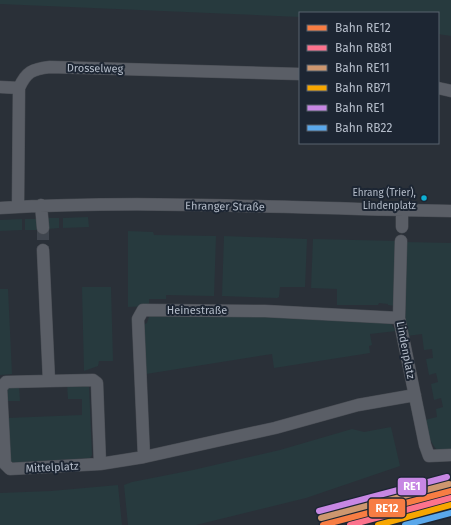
<svg xmlns="http://www.w3.org/2000/svg" width="451" height="525" font-family="'Fira Sans',sans-serif">
<style>
.green{fill:#273a3e}
.lines{fill:none;stroke-linecap:round;stroke-linejoin:round}
.minor-tunnel{stroke:#3f454e;stroke-width:12;stroke-dasharray:12 6;stroke-linecap:butt}
.minor-casing{stroke:#484c53;stroke-width:13}
.minor{stroke:#5a5e66;stroke-width:12}
.rail-1-casing{stroke:#1d2633;stroke-width:9}
.rail-2-casing{stroke:#1d2633;stroke-width:9}
.rail-3-casing{stroke:#1d2633;stroke-width:9}
.rail-4-casing{stroke:#1d2633;stroke-width:9}
.rail-5-casing{stroke:#1d2633;stroke-width:9}
.rail-6-casing{stroke:#1d2633;stroke-width:9}
.rail-1{stroke:#f77d43;stroke-width:6}
.rail-2{stroke:#fc738d;stroke-width:6}
.rail-3{stroke:#cd976f;stroke-width:6}
.rail-4{stroke:#f7a600;stroke-width:6}
.rail-5{stroke:#c787e3;stroke-width:6}
.rail-6{stroke:#5aa8eb;stroke-width:6}
.bus-dot{fill:#0dafd3;stroke:#1d2633;stroke-width:1.5}
.labels{text-anchor:middle;stroke-width:4;stroke-linejoin:round;paint-order:stroke}
.bus-label{font-size:10px;fill:#b4bcc9;stroke:#1d2633;text-anchor:end}
.street-label{font-size:11px;fill:#b4bcc9;stroke:#1d2633}
.line-badge{stroke:#1d2633;stroke-width:1.5}
.badge-label{font-size:11px;text-anchor:middle;font-weight:bold;fill:#fff}
</style>
<rect width="100%" height="100%" fill="#2a3038"/>
<path class="green" d="M0,0H451V36L438,34V13H300V17L0,4Z
M88,217L89,227L63,228V218Z
M47,218H59V228L48,229Z
M22,219V230L0,231V220Z
M25,219H37V230H25Z
M128,231L153,232L154,235L216,236L214,296L166,295V299H149V306L128,307Z
M224,236L307,239L305,287H280L279,297L277,298L222,296Z
M313,239L397,241L396,306L388,305V304L379,303L378,305H337V289L311,288Z
M405,242L451,243V449L438,451C429,442 428,432 425,420L437,417L436,409L443,407L441,398L434,400L431,384L438,382L436,373L429,375L426,359L433,358L432,349L424,350L422,334L407,336L403,312Z
M82,287H111L113,361H99L98,366L84,371Z
M0,289H8L12,374L0,375Z
M150,314L265,316L389,321L396,331L370,334L372,345L369,346L370,353L274,368L272,354L146,374L143,325L147,323Z
M67,384L88,385L89,387L92,455L90,458L10,463L4,393L8,387L19,386L20,401H6L7,418L82,415V399H68Z
M391,427L400,466L306,498L196,525H128L124,485L132,482L193,470L280,450L352,429L364,432Z
M118,485L122,525H0V493L51,491Z"/>
<g class="lines">
<path class="minor-tunnel" d="M43,228V250"/>
<g class="minor-casing">
<path id="minor" d="M0,87L19,88
M438,88L451,91
M41,205L43,228
M18,207L19,88C26,72 32,69 50,67L300,74
M0,208C150,199 301,209 451,211
M402,227V210
M401,241L399,318L425,445L429,456L451,455
M43,250L49,381L93,380L97,383L100,464L10,469L5,464L1,388L6,382L49,381
M144,457L138,319L143,310L265,311L399,318
M100,464L144,457L275,428L358,405L415,395"/>
</g>
<use href="#minor" class="minor"/>
<g class="rail-1-casing">
<path id="rail-1" d="M323,525L451,491"/>
</g>
<g class="rail-2-casing">
<path id="rail-2" d="M350,525L451,498"/>
</g>
<g class="rail-3-casing">
<path id="rail-3" d="M321,518L449,484"/>
</g>
<g class="rail-4-casing">
<path id="rail-4" d="M378,525L451,505"/>
</g>
<g class="rail-5-casing">
<path id="rail-5" d="M319,511L447,477"/>
</g>
<g class="rail-6-casing">
<path id="rail-6" d="M405,525L451,513"/>
</g>
<use href="#rail-1" class="rail-1"/>
<use href="#rail-2" class="rail-2"/>
<use href="#rail-3" class="rail-3"/>
<use href="#rail-4" class="rail-4"/>
<use href="#rail-5" class="rail-5"/>
<use href="#rail-6" class="rail-6"/>
</g>
<circle class="bus-dot" cx="424" cy="198" r="3.5"/>
<g class="labels">
<g class="bus-label">
<text x="416" y="196">Ehrang (Trier),<tspan x="416" dy="13">Lindenplatz</tspan></text>
</g>
<g class="street-label">
<text transform="translate(95 68) rotate(1)" y="4">Drosselweg</text>
<text transform="translate(225 206) rotate(1)" y="4">Ehranger Straße</text>
<text x="197" y="314">Heinestraße</text>
<text transform="translate(406 350) rotate(79)" y="4">Lindenplatz</text>
<text transform="translate(52 467) rotate(-3)" y="4">Mittelplatz</text>
</g>
</g>
<g class="line-badge">
<rect x="397" y="477" width="30" height="19" rx="4" fill="#c787e3"/>
<rect x="368" y="498" width="38" height="20" rx="4" fill="#f77d43"/>
</g>
<g class="badge-label">
<text x="412" y="490">RE1</text>
<text x="387" y="512">RE12</text>
</g>
<rect x="299" y="12" width="140" height="132" fill="#1d2633" stroke="#59626f"/>
<rect x="307" y="25" width="20" height="6" fill="#f77d43" stroke="#59626f"/>
<text x="335" y="32" font-size="12" fill="#b4bcc9">Bahn RE12</text>
<rect x="307" y="45" width="20" height="6" fill="#fc738d" stroke="#59626f"/>
<text x="335" y="52" font-size="12" fill="#b4bcc9">Bahn RB81</text>
<rect x="307" y="65" width="20" height="6" fill="#cd976f" stroke="#59626f"/>
<text x="335" y="72" font-size="12" fill="#b4bcc9">Bahn RE11</text>
<rect x="307" y="85" width="20" height="6" fill="#f7a600" stroke="#59626f"/>
<text x="335" y="92" font-size="12" fill="#b4bcc9">Bahn RB71</text>
<rect x="307" y="105" width="20" height="6" fill="#c787e3" stroke="#59626f"/>
<text x="335" y="112" font-size="12" fill="#b4bcc9">Bahn RE1</text>
<rect x="307" y="125" width="20" height="6" fill="#5aa8eb" stroke="#59626f"/>
<text x="335" y="132" font-size="12" fill="#b4bcc9">Bahn RB22</text>
</svg>
